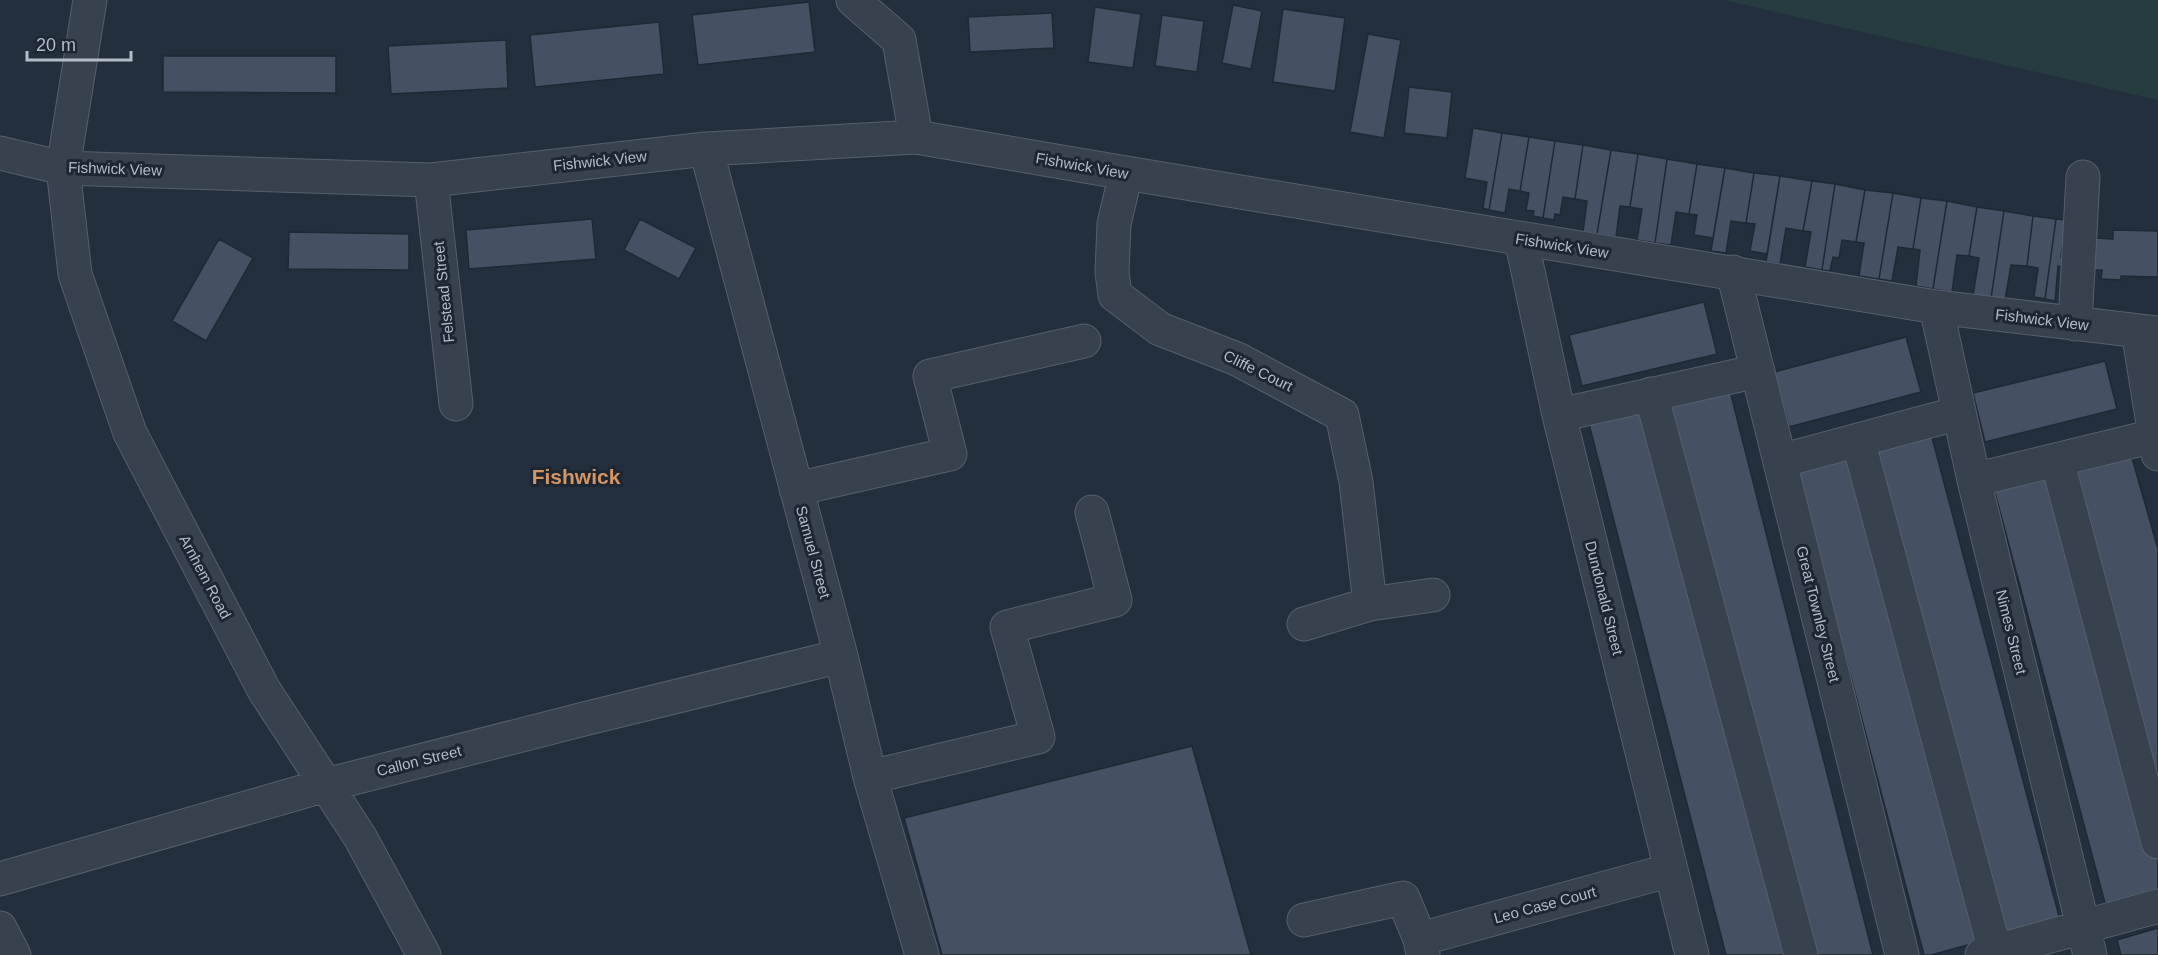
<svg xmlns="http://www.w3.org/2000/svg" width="2158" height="955" font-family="Arial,sans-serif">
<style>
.green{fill:#263c3f}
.building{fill:#455162;stroke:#1f2835;stroke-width:1.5}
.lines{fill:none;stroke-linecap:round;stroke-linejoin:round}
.minor-casing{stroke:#565f6c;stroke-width:35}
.minor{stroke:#38414e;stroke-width:33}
.labels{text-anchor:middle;stroke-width:6;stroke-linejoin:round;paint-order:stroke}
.street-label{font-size:15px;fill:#b4bcc9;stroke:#1d2633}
.district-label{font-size:21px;font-weight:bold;fill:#d59563;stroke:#1d2633}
</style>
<rect width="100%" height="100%" fill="#242f3e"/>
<path class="green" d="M1724,0H2158V100Z"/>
<path class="building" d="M809,2L815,52L698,65L692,15Z
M1233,5L1262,11L1251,69L1222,63Z
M1095,7L1141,14L1133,68L1088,62Z
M1283,9L1345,18L1335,91L1273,82Z
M1052,13L1054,48L970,52L968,17Z
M1162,15L1204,21L1197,72L1155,66Z
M659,22L664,74L535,87L530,35Z
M1368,34L1401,40L1384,138L1350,132Z
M506,40L508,88L391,94L388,46Z
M163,56H336V93L163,92Z
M1409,87L1452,92L1447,138L1404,133Z
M1473,128L1502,133L1489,210L1483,208L1487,182L1465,178Z
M1502,133L1529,137L1520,191L1509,189L1505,213L1489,210Z
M1529,137L1555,141L1543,218L1533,216L1534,211L1526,210L1529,193L1520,191Z
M1555,141L1583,145L1575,199L1563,197L1560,215L1555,214L1554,220L1543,218Z
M1583,145L1611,150L1597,234L1583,232L1587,201L1575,199Z
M1611,150L1638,154L1630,207L1620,206L1616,237L1597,234Z
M1638,154L1667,159L1655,243L1637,240L1642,209L1630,207Z
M1667,159L1697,164L1689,214L1676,212L1671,245L1655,243Z
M1697,164L1725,168L1713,238L1694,235L1697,215L1689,214Z
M1725,168L1754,173L1746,223L1731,221L1726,253L1711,251Z
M1754,173L1780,176L1767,254L1750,251L1755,224L1746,223Z
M1780,176L1812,181L1803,231L1786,228L1780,264L1766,262Z
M1812,181L1835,184L1822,270L1805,267L1811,232L1803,231Z
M1835,184L1865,190L1856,242L1842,240L1839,258L1833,257L1830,271L1822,270Z
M1865,190L1893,193L1879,279L1859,276L1864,243L1856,242Z
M1893,193L1921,198L1913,249L1898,247L1892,281L1879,279Z
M1921,198L1947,201L1933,289L1916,286L1920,250L1913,249Z
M1947,201L1977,207L1969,256L1957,255L1952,292L1933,289Z
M1977,207L2004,211L1991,298L1973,296L1979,258L1969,256Z
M2004,211L2033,216L2027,266L2011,265L2005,300L1991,298Z
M2033,216L2056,219L2045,299L2034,297L2038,268L2027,266Z
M592,219L596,259L469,269L466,230Z
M640,219L696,248L679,279L624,250Z
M2056,219L2066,220L2061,257L2067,260L2066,267L2058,266L2055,301L2045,299Z
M2113,230L2158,231V277L2121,276V280L2101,279L2102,270H2092L2094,238L2113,239Z
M289,232L409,234V270L288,269Z
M219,239L253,258L206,341L172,321Z
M1704,302L1717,354L1582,386L1569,335Z
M1906,337L1921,392L1789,427L1774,372Z
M2105,361L2117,409L1985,442L1973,393Z
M1729,387L1873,955H1809L1662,404Z
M1647,410L1785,955H1726L1589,424Z
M1930,430L2060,920L2000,937L1870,446Z
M1853,454L1982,941L1931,955H1924L1796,469Z
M2132,458L2158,549V790L2072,471Z
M2055,473L2158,861V893L2106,907L1994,489Z
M1192,746L1251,955H942L904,818Z
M2158,928V955H2121L2117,940Z"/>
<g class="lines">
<g class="minor-casing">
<path id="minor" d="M90,0L63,168L75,274L130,433L264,690L360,837L424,955
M853,0L899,40L916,137
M706,149L841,656L870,777L922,955
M0,153L63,168L431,180L706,149L916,137L1126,173L1936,307L2158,333
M1126,173L1114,224L1112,272L1115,295L1160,329L1237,359L1342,415L1356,482L1370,604L1304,624
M431,180L456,404
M1521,239L1559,415L1692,955
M1733,272L1902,955
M1936,307L1974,480L2090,955
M2075,324L2083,177
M2138,331L2158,454
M1651,394L1801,955
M1559,415L1758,371
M1858,440L1995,951
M2057,460L2158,842
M1780,461L1959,413
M1974,480L2154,436
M796,489L950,454L930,376L1084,341
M1370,604L1433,595
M870,777L1038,737L1007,627L1115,600L1092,512
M0,879L326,785L584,719L841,656
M1304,920L1403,898L1420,939L1423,955
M0,928L14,955
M1420,939L1671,870
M1982,955L2158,906"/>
</g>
<use href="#minor" class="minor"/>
</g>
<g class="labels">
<g class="street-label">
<text transform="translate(600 161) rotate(-6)" y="5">Fishwick View</text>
<text transform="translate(1082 166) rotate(10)" y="5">Fishwick View</text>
<text transform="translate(115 169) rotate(2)" y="5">Fishwick View</text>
<text transform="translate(1562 246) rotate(9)" y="5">Fishwick View</text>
<text transform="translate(444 292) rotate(-96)" y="5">Felstead Street</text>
<text transform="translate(2042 320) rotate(7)" y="5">Fishwick View</text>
<text transform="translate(1258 371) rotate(26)" y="5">Cliffe Court</text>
<text transform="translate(813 552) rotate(75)" y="5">Samuel Street</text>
<text transform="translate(205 577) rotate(62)" y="5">Arnhem Road</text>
<text transform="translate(1604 598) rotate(76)" y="5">Dundonald Street</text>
<text transform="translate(1818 614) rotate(76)" y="5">Great Townley Street</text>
<text transform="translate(2011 632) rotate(76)" y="5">Nimes Street</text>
<text transform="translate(419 761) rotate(-14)" y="5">Callon Street</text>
<text transform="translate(1545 905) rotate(-15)" y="5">Leo Case Court</text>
</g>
<g class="district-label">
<text x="576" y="484">Fishwick</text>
</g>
</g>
<path d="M27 51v9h104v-9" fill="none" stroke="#b4bcc9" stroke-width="3"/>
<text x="36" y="51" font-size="18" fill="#b4bcc9" stroke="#1d2633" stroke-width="4.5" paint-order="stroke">20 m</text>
</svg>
